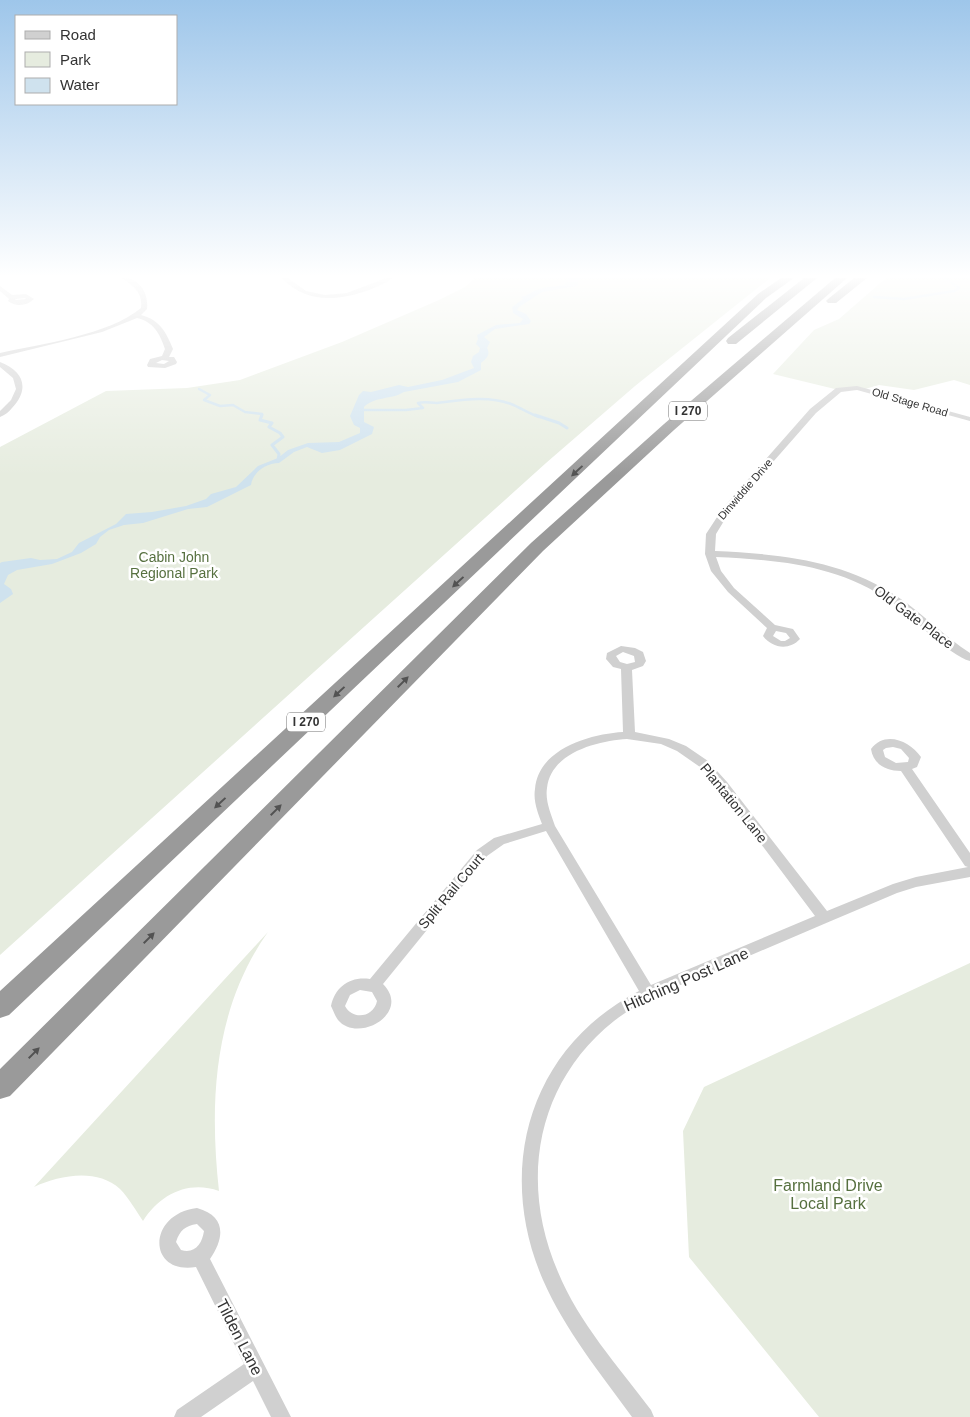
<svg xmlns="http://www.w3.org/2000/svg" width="970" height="1417" font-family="Helvetica,sans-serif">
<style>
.green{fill:#e6ecdf}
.water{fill:#cfe2ee}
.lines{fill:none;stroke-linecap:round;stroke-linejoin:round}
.stream-far1{stroke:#cfe2ee;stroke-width:2.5}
.stream{stroke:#cfe2ee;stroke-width:3}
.street{fill:#d0d0d0;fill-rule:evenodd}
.highway{fill:#9a9a9a;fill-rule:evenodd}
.oneway{fill:#525252}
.labels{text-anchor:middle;stroke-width:5;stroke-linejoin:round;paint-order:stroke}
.far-street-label{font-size:11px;fill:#333;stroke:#fff}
.shield{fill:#fff;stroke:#707070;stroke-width:1}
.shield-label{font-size:12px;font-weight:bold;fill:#333}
.park-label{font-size:14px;fill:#56703f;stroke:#fff}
.street-label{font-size:14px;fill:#333;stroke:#fff}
.near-street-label{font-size:16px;fill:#333;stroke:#fff}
.near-park-label{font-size:16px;fill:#56703f;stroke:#fff}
</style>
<rect width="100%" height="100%" fill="#fff"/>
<path class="green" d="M475,278H770L635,386L546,463L0,955V447L106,391L187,388L240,380L342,342L439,300L465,287Z
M886,278H970V385L954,380L914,390L879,385L865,389L839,390L773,374L814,330L839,319Z
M268,932C214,1008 209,1101 219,1191C189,1180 160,1194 143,1221C136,1211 129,1198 120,1189C97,1168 60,1175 34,1187Z
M970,963V1417H819L689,1257L683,1131L704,1087Z"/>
<path class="water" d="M569,278H580L577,286L542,292L519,307L517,310L526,314L531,321L529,324L495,329L484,337L490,342L487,348C491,355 486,359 481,363V370L458,382L404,392C391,400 375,396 364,407V422L374,427L372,434L340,450L322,453L307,447L294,452L279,463C266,463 253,472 251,485L207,507L188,509L143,523L124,525L109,530L100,537L96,544L81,553L52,564L17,570L8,575L4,584L11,589L13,594L0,603V563L2,562L31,558L40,560L57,559L72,552L79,543L116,524L126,514L152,512L186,506L206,499L211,494L236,487L258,466L278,458L288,450L308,443L339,442L360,433V428L354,425L350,416L359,395L363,391L371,392L399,385L408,387L442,380L474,368L471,362L473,356L479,352L480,348L476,344L478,339L477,335L496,325L520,323L523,319L513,313L512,307L523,299L521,297C530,295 532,291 540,289C547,286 556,287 564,285Z"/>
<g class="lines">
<path class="stream-far1" d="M874,297L904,299L954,291L959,288L945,278
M199,389L210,395L204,400L220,406L233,405L245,412L262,414L261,417
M359,410H406L423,408L418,403C425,401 430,403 437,403C461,400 488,395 511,404C521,408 528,413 539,417"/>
<path class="stream" d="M262,415L260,420L272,423L269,427L280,433L283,437L272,445L279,454L278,460
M535,415L559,423L567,428"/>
<path class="street" d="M122,278C139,277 149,293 147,309L141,315C160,320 166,332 173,349L169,357H174L177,362L176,364L165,368L148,367L147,365L150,359L162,356L165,349C160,334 154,322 137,318L102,332L0,357V353C41,344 109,335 141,308C143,292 133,286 122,278ZM162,360L169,361L164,364L156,363Z
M282,278H288L306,291L325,295L347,293L386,278H393C386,283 377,287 369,290C338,301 306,304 282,278Z
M0,286L12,295L26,294L34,299C27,306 16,307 8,301L9,299L0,291ZM25,298L26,299L15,300L16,299Z
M0,362C24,371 30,389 12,408C9,412 5,415 0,417V411L11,400L16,389L13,378L0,367Z
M857,386L970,417V421L857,390L841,392L816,413L730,511L716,534L715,551C779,554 843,560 898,597C923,614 944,636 970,653V661C950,656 910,615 891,602C839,565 778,560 716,557L721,571L734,588L775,625L793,629L800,639C789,651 772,648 763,636L767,628L728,592L711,571L705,554L706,534L723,508L810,409L836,388ZM776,631L786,633L790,638L785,641H781L773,636Z
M621,646L635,648L643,652L646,661L643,666L632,670L635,732L669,739L686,746L708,761L727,782L827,911L893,884L916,877L968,867L965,866L901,771C886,771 873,764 871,749C885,730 910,741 921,757L917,767L912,769L970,853V877L916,887L897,893C836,919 774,945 712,972C679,986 643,998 614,1021C536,1083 519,1182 558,1272C579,1323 618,1366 651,1410L654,1417H632C600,1373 565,1330 543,1280C495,1169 529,1048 639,991L546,831L504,844L487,856L383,984C412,1013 358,1044 338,1020C335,1016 333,1010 331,1006C335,987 350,976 370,979L477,850L494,838L542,824C538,813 533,801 535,789C538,749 590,734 623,732L621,669L613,667L606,659L607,653ZM623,652L634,656L635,662L627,664L620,662L616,656ZM627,739L661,744L677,751L700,767L719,788L815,916L651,985L555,826C551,814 545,801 547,788C551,752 598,741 627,739ZM893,747L901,749L909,758L908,762L896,763L885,757L883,750L886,748ZM360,990L372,992L377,1001C374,1017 353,1021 345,1006L350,995Z
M197,1208C226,1216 225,1237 210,1259L291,1417H271L253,1381L201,1417H174L177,1410L244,1364L196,1267C147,1275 147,1214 197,1208ZM197,1224L204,1231C202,1244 195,1254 181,1250L176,1242C180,1230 185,1226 197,1224Z"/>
<path class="highway" d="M781,278H794L766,298L9,1015L0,1018V991L758,294Z
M804,278H817L736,344H728L726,341L728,338Z
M835,278H847L674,430L543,551L10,1096L0,1099V1069L531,543L664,424Z
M854,278H867L836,303H828L826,301L828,299Z"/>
</g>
<defs><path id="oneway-solid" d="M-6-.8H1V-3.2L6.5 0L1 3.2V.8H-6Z" transform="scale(1.25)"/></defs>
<g class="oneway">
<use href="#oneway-solid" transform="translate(577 471) rotate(137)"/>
<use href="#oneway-solid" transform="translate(458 582) rotate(137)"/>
<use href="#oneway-solid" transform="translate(403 682) rotate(-45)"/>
<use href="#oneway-solid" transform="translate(339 692) rotate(137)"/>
<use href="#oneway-solid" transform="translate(220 803) rotate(137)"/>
<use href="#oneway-solid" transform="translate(276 810) rotate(-45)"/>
<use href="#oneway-solid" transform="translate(149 938) rotate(-45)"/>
<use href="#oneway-solid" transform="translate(34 1053) rotate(-45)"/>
</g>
<linearGradient id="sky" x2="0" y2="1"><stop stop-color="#9ec6ea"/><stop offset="0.58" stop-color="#fff"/><stop offset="1" stop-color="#fff" stop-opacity="0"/></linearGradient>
<rect width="970" height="476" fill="url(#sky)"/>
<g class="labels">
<g class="far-street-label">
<text transform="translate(910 402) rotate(16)" y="4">Old Stage Road</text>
<text transform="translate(745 489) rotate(-49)" y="4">Dinwiddie Drive</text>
</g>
<g class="shield">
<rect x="669" y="401.5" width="38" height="19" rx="4"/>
<rect x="287" y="712.5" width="38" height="19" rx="4"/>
</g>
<g class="shield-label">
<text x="688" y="415">I 270</text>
<text x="306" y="726">I 270</text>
</g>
<g class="park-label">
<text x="174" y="562">Cabin John<tspan x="174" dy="16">Regional Park</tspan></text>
</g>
<g class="street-label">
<text transform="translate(914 617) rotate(37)" y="5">Old Gate Place</text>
<text transform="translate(734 803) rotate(51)" y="5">Plantation Lane</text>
<text transform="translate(451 891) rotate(-50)" y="5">Split Rail Court</text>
</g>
<g class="near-street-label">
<text transform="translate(686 979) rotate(-24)" y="6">Hitching Post Lane</text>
<text transform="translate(240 1337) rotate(63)" y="6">Tilden Lane</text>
</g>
<g class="near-park-label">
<text x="828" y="1191">Farmland Drive<tspan x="828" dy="18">Local Park</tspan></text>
</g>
</g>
<rect x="15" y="15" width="162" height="90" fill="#ffffff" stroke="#adadad"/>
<rect x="25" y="31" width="25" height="8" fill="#d0d0d0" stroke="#adadad"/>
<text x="60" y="40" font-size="15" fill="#333333">Road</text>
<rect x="25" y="52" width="25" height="15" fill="#e6ecdf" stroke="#adadad"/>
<text x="60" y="65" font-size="15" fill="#333333">Park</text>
<rect x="25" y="78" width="25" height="15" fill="#cfe2ee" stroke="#adadad"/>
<text x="60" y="90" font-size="15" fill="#333333">Water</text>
</svg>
